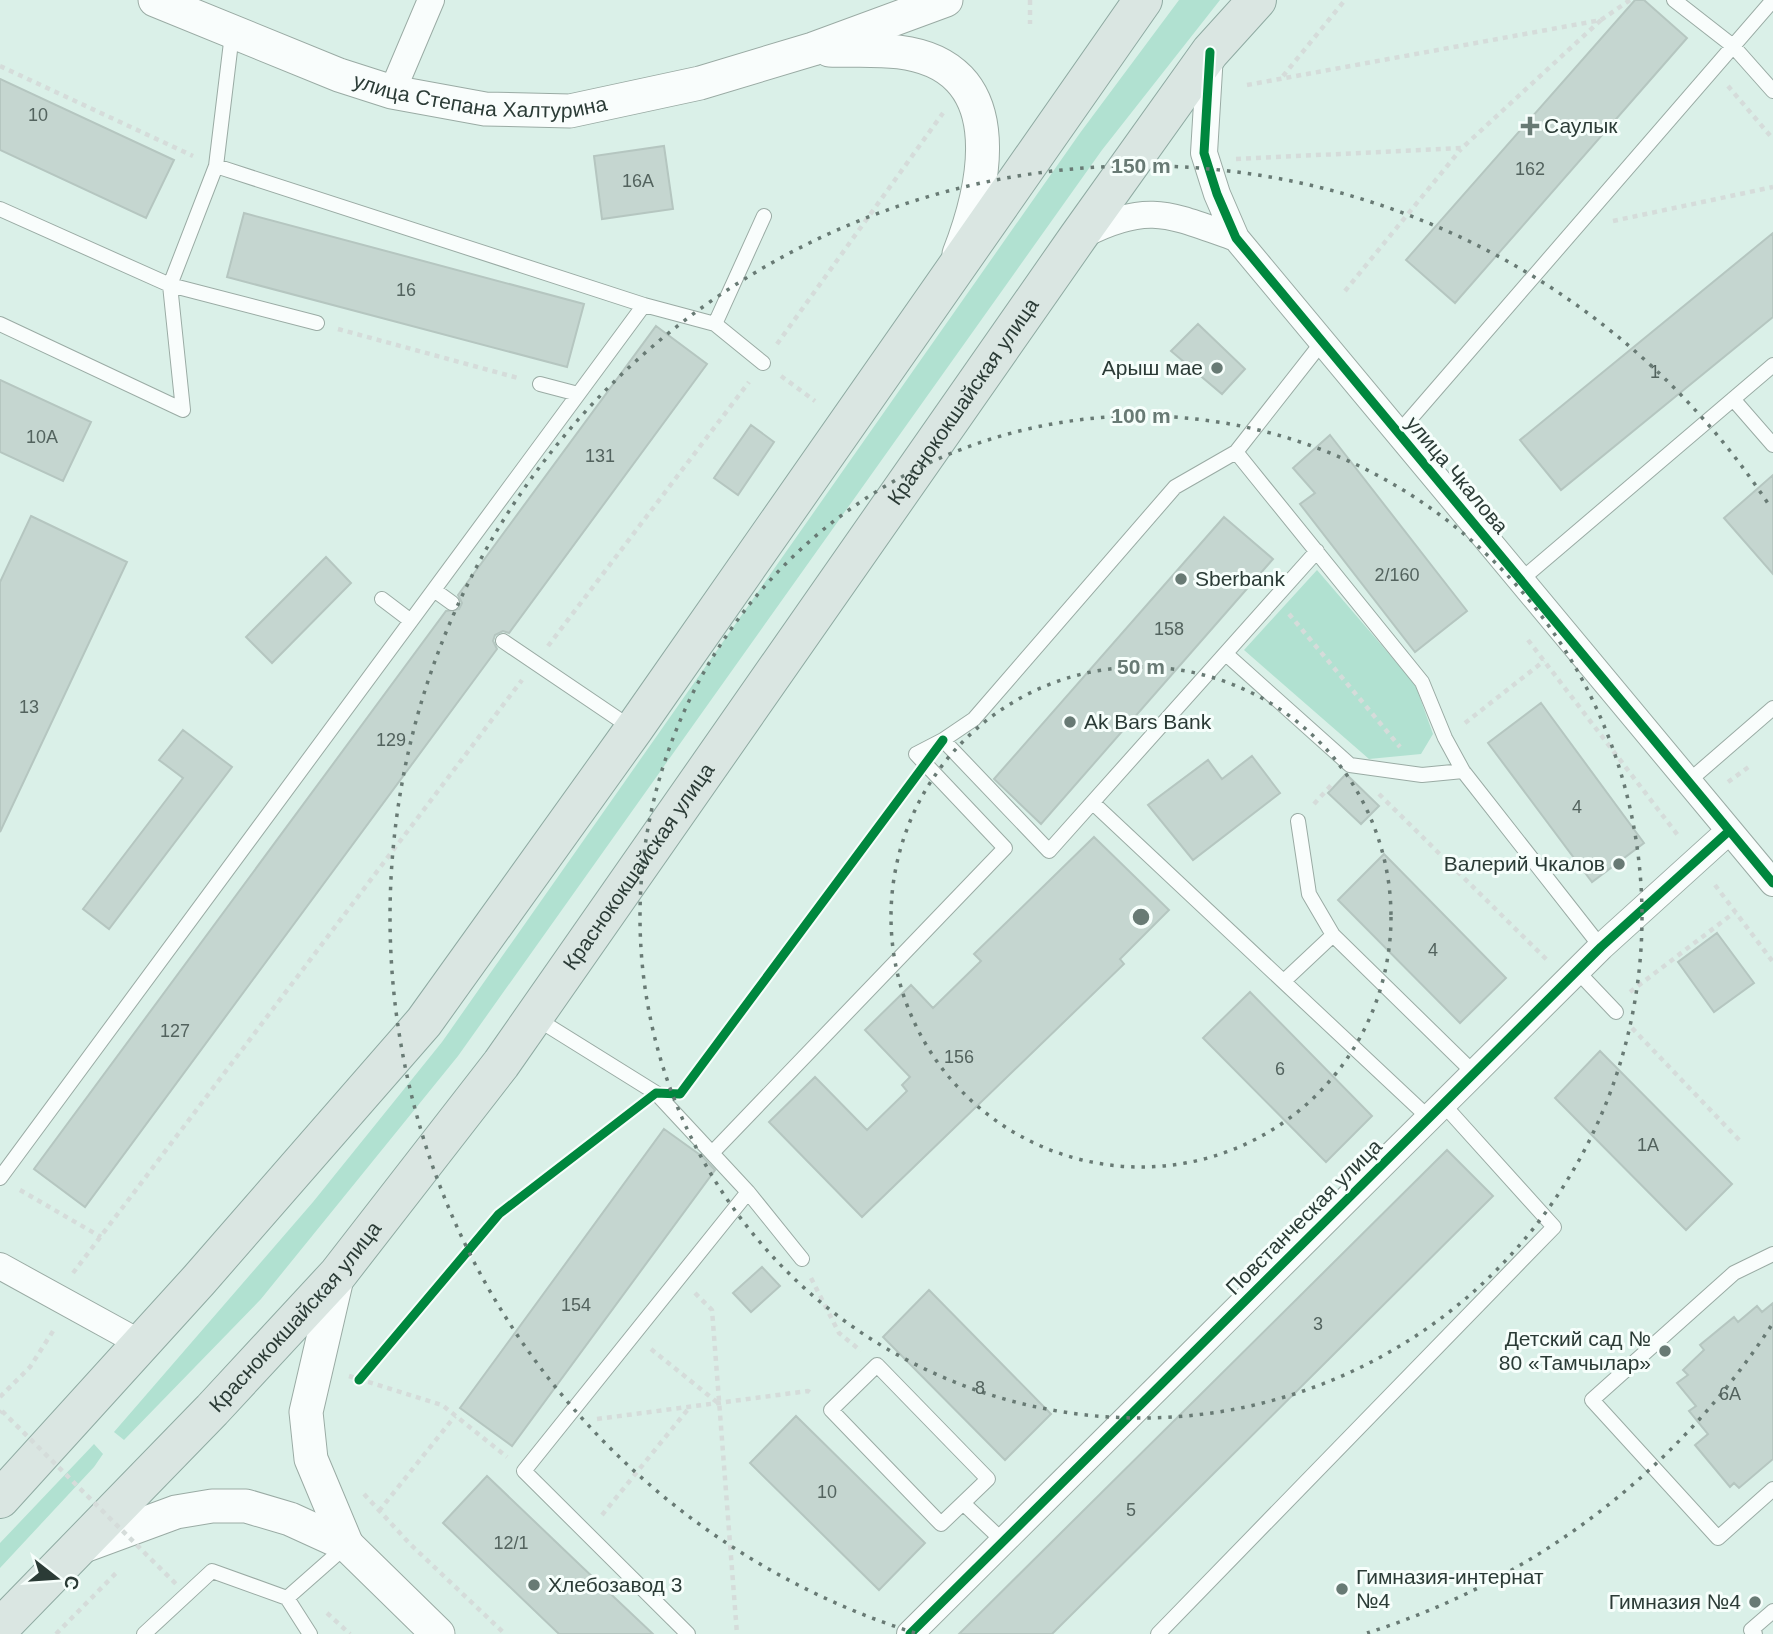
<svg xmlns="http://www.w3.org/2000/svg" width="1773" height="1634" font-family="Arial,sans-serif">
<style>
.green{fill:#b1e1d1}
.building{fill:#c5d6d0;stroke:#b5c6c0;stroke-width:2}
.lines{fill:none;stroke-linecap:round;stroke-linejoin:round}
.service-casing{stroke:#9aaba4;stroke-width:16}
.minor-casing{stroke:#9aaba4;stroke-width:28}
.tertiary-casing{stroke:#9aaba4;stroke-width:35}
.primary-casing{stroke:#8faaa2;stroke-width:40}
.path{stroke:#d5dcda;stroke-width:4.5;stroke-dasharray:5 5;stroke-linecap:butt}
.service{stroke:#f9fdfc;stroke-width:14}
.minor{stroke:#f9fdfc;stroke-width:26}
.tertiary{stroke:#f9fdfc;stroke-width:33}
.primary{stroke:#dae6e2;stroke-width:38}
.path-bridge{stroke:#d5dcda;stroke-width:4.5;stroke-dasharray:5 5;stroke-linecap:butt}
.cycleway-casing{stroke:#f6fefb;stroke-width:13}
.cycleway{stroke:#00873e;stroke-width:9}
.ring{fill:none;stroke:#687a74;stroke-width:3.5;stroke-dasharray:3.5 7}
.poi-dot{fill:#687a74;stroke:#f6fefb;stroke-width:2.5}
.labels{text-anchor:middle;stroke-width:6;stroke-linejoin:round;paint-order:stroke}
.number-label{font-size:18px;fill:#53635e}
.street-label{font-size:21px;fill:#2b3b36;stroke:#f6fefb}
.poi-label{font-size:21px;fill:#2b3b36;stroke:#f6fefb;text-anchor:start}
.centre{fill:#687a74;stroke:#f6fefb;stroke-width:3.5}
.ring-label{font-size:21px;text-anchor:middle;font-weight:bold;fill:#687a74;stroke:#f6fefb;stroke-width:6;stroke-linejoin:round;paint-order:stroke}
</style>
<rect width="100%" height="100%" fill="#daf0e8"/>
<path class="green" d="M1179,0H1220L1102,150L458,1056L261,1299L124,1440L114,1432L313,1202L442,1042L1080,133Z
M1317,570L1415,684L1433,734L1421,754L1369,759L1244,650Z
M94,1444L103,1454L94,1467L0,1568V1543Z"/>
<path class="building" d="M1635,0H1644L1687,38L1455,303L1406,260Z
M0,79L174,160L146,218L0,150Z
M664,146L673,209L602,219L594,156Z
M244,213L584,304L567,367L227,277Z
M1773,233V317L1561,490L1520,440Z
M1198,324L1245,369L1222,394L1171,351Z
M656,326L707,364L509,633L503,631L495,635L493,641L497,649L85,1207L34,1169L446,611L459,609L462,603L458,595Z
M0,380L91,422L63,481L0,452Z
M751,425L774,442L738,495L714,478Z
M1330,435L1467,611L1415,652L1300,504L1315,493L1293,468Z
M1773,475V574L1724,518Z
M31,516L127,562L0,832V582Z
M1224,517L1273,559L1041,824L994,779Z
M326,557L351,583L272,663L246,637Z
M1541,703L1644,843L1592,882L1488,743Z
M183,730L232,767L109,929L83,909L183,778L159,760Z
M1252,756L1280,793L1193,860L1148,805L1208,760L1222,779Z
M1346,774L1379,806L1361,824L1328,793Z
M1094,837L1169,910L1120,959L1124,964L862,1217L769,1122L815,1077L867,1130L907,1091L902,1085L910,1077L865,1030L911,985L933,1008L981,961L974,954Z
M1384,854L1506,978L1460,1023L1338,900Z
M1717,933L1754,983L1714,1012L1678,962Z
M1250,992L1372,1116L1326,1162L1203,1038Z
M1600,1051L1732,1184L1686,1230L1555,1098Z
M664,1129L703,1157L715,1170L512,1446L460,1408Z
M1447,1150L1493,1196L1329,1359L1052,1634H959Z
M762,1267L780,1286L751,1312L733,1293Z
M929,1290L1051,1414L1005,1460L883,1337Z
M1773,1303V1459L1739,1488L1734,1483L1730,1487L1695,1445L1708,1434L1689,1411L1696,1406L1677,1383L1688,1375L1683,1370L1704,1350L1700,1345L1734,1317L1738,1322L1757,1306L1762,1312Z
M796,1416L925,1543L879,1590L750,1463Z
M487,1476L579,1564L653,1634H559L443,1523Z"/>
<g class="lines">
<g class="service-casing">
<path id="service" d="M1674,0L1733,46L1773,91
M232,34L216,166L644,305L715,324L763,363
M0,209L170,285L216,166
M0,324L183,410L170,285L317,323
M715,324L764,216
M1323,341L1236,452L1422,682L1445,738L1463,771L1601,947
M540,384L578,394
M1733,399L1773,445
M1399,432L1773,0
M1522,579L1773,365
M434,590L452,603
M382,599L411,621
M503,641L633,729
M1226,654L1350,765L1422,775L1463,771
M943,740L1049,851L1317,551
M1690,780L1773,708
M1093,803L1429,1118
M1298,821L1309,894L1333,935
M1577,971L1616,1012
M1284,981L1333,935L1474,1073
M534,1017L656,1093L748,1192
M712,1153L1005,848L916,754L943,740L974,719L1175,487L1236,452
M0,1178L644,305
M1773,1254L1734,1273L1592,1400L1718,1538L1773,1489
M963,1503L941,1524L831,1410L877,1365L988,1479L963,1503L1003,1541
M287,1598L310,1634
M144,1634L212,1571L287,1598L346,1546
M688,1634L524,1471L748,1192L802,1259
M1158,1634L1554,1227L1443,1104
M1755,1634L1751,1630L1773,1611"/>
</g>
<g class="minor-casing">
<path id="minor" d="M1210,54L1204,153L1217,194L1236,238L1773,883
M392,92L431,0
M1083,235C1149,201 1170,215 1236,238
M0,1266L140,1343
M910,1634L1601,947L1729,831"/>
</g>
<g class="tertiary-casing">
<g id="tertiary">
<path id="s1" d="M155,0L339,75L392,92L485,109L570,111L700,83L813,49L946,0"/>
<path d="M829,50C852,51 876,49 899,52C1010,66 988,179 959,254"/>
<path d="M338,1274L306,1412L311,1459L347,1545"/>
<path d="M81,1547L176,1512L212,1506H246L290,1519L347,1545L438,1634"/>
</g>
</g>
<g class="primary-casing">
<g id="primary">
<path d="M0,1499L199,1280L424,1022L634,729L1143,0"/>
<path id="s2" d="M0,1628L212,1410L338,1274L501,1064L1078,237L1210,52L1257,0"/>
</g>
</g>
<path class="path" d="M1030,0V24
M0,66L193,156
M1283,76L1345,0
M1247,85L1601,20L1630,0
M1728,86L1773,139
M1236,159L1462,148L1601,20
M1613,221L1773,187
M1345,291L1461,149
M338,329L518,378
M777,344L943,113
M781,376L815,401
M1289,614L1400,747
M1528,640L1680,838
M548,646L749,382
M1465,723L1544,661
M1728,782L1750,766
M1379,794L1547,960
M1314,804L1334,782
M1715,885L1773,962
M1630,992L1735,912
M1632,1028L1741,1142
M685,1088L911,783
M20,1190L101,1237
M73,1273L522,680
M811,1278L839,1333L861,1351
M695,1293L712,1310L737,1634
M651,1349L718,1403
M349,1376L442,1405L507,1457
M359,1380L499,1214L635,1109
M0,1397L30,1367L55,1328
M0,1413L2,1411
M597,1419L808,1391L813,1395
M364,1494L410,1544L505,1634
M379,1511L455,1416
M602,1515L689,1408
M327,1613L350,1634
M56,1634L119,1570"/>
<use href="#service" class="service"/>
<use href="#minor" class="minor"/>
<use href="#tertiary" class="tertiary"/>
<use href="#primary" class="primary"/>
<path class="path-bridge" d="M2,1411L176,1584"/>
<g class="cycleway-casing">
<path id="cycleway" d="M1210,52L1204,153L1217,194L1236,238L1773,883
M359,1380L499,1214L656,1093L680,1094L943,740
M910,1634L1601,947L1729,831"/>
</g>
<use href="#cycleway" class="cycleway"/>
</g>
<g class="ring">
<circle cx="1141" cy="917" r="250"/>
<circle cx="1141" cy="917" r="501"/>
<path d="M1771 1326A751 751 0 0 1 1367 1633M915 1633A751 751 0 1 1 1771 508"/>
</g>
<g class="poi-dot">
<path d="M1526.5 115.5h7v7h7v7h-7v7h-7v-7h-7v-7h7z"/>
<circle cx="1217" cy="368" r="7"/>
<circle cx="1181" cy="579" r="7"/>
<circle cx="1070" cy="722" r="7"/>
<circle cx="1619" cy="864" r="7"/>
<circle cx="1665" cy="1351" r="7"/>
<circle cx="534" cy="1585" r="7"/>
<circle cx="1342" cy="1589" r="7"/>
<circle cx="1755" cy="1602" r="7"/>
</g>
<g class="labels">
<g class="number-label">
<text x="38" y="121">10</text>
<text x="1530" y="175">162</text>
<text x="638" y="187">16А</text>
<text x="406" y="296">16</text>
<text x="1655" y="378">1</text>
<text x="42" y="443">10А</text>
<text x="600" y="462">131</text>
<text x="1397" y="581">2/160</text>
<text x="1169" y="635">158</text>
<text x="29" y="713">13</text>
<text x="391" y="746">129</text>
<text x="1577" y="813">4</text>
<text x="1433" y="956">4</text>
<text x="175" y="1037">127</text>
<text x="959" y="1063">156</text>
<text x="1280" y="1075">6</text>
<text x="1648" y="1151">1А</text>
<text x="576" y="1311">154</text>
<text x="1318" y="1330">3</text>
<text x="980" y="1394">8</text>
<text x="1730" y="1400">6А</text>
<text x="827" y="1498">10</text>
<text x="1131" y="1516">5</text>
<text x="511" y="1549">12/1</text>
</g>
<g class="street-label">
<text dy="7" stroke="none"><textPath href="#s1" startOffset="343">улица Степана Халтурина</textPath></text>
<text dy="7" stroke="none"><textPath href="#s2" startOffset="1563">Краснококшайская улица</textPath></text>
<text transform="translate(1457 475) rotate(50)" y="7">улица Чкалова</text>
<text dy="7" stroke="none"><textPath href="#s2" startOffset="996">Краснококшайская улица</textPath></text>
<text transform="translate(1304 1217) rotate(-45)" y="7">Повстанческая улица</text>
<text dy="7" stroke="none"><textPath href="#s2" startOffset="429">Краснококшайская улица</textPath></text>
</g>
<g class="poi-label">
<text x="1544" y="133">Саулык</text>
<text x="1203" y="375" text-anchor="end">Арыш мае</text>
<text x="1195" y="586">Sberbank</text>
<text x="1084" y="729">Ak Bars Bank</text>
<text x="1605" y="871" text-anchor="end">Валерий Чкалов</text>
<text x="1651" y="1346" text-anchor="end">Детский сад №<tspan x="1651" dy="24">80 «Тамчылар»</tspan></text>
<text x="1356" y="1584">Гимназия-интернат<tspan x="1356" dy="24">№4</tspan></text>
<text x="548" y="1592">Хлебозавод 3</text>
<text x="1741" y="1609" text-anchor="end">Гимназия №4</text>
</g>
</g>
<circle cx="1141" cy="917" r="10" class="centre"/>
<g class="ring-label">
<text x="1141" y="173">150 m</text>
<text x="1141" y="423">100 m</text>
<text x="1141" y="674">50 m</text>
</g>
<g transform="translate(56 1578) rotate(107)" stroke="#f6fefb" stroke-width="5" paint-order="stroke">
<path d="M0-5L12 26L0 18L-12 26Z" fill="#2b3b36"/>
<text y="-10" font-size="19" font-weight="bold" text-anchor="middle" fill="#2b3b36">С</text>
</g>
</svg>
